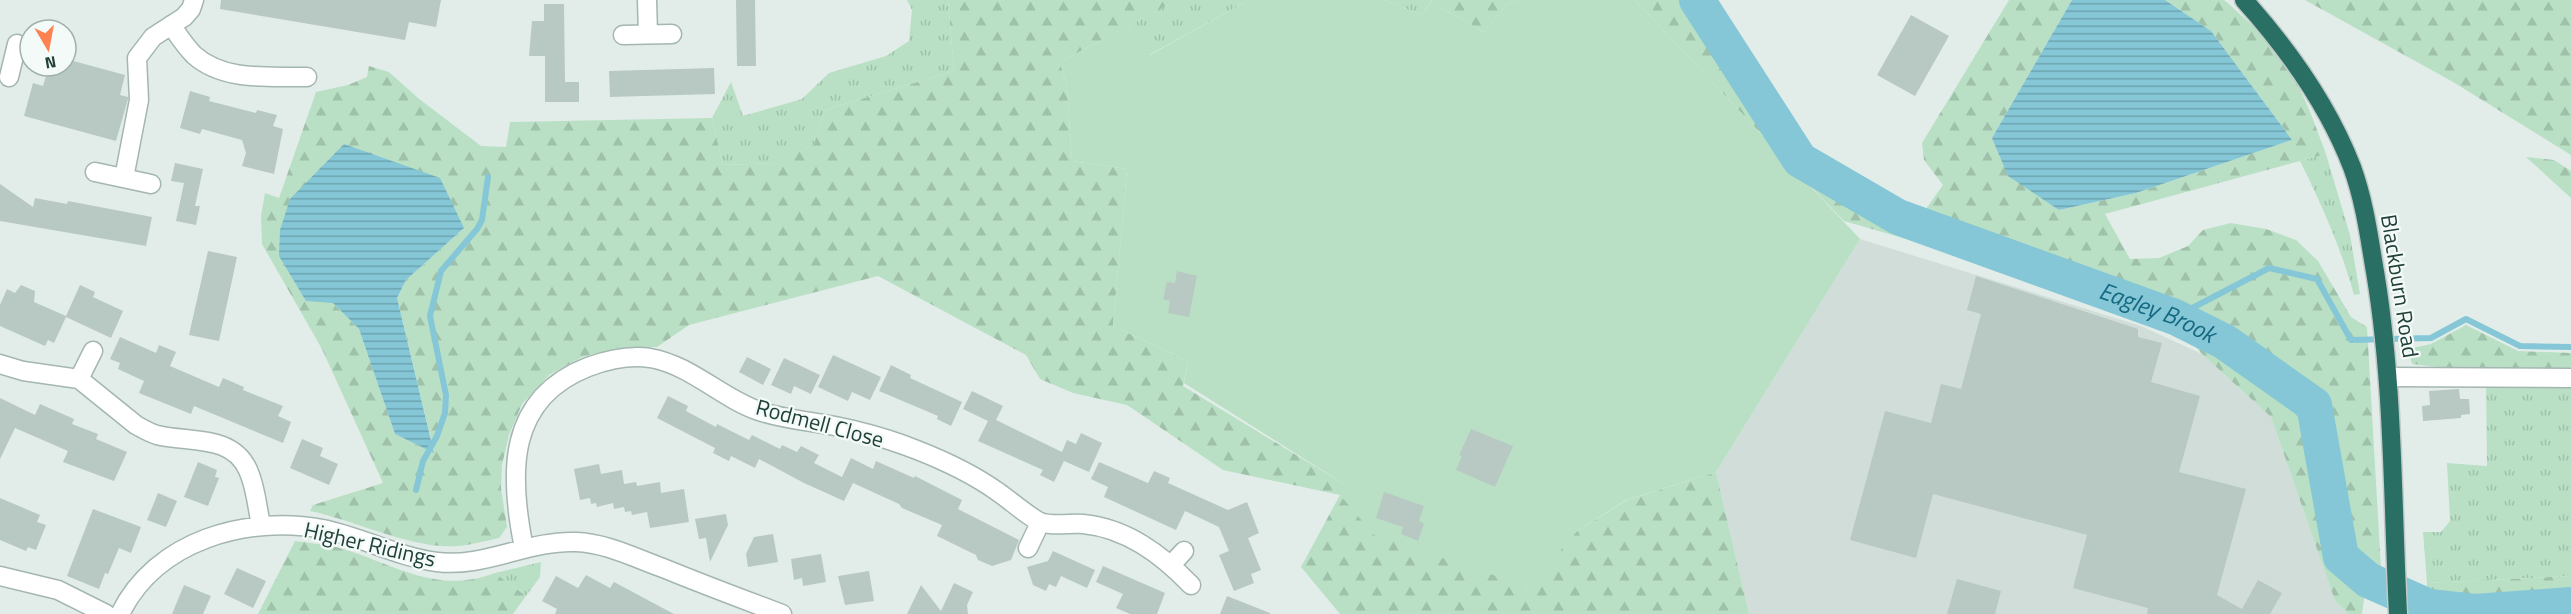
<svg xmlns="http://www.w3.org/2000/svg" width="2571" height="614" font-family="'Titillium Web',sans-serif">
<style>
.built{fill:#d0ddd8}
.grass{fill:url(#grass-tufts)}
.forest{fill:url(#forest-firs);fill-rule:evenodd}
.pitch{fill:#b9e0c5}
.water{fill:url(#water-rules)}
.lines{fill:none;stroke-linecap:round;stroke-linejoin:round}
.stream{stroke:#85c7d7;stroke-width:6}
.river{stroke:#85c7d7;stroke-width:36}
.building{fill:#b7c9c2}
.minor-casing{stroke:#a4b6b1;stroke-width:21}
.highway-casing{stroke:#c1cac8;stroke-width:21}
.minor{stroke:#fff;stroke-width:18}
.highway{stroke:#296f64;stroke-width:18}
.labels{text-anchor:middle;stroke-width:4.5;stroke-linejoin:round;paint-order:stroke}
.street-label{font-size:22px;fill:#204039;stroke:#f3faf7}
.water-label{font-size:24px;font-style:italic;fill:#156a82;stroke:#f3faf7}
</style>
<defs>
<pattern id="grass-tufts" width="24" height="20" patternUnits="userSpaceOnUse" patternTransform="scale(1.5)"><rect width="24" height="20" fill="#b9e0c5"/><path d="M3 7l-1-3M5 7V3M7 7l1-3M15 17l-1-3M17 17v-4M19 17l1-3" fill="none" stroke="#9fc1aa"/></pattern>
<pattern id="forest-firs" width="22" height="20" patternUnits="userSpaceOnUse" patternTransform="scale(1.5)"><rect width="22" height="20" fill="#b9e0c5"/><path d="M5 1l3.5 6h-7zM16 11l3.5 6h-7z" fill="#9fc1aa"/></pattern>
<pattern id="water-rules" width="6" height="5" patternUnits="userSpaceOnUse" patternTransform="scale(1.5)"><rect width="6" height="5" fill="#85c7d7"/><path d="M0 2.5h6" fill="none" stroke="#6ca3af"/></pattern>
</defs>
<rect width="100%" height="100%" fill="#e2ede9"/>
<path class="built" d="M1860,239L2141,326L2202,354L2271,417L2335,601L2349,614H1749L1716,472Z"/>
<path class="grass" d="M907,0H948L954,71L825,110L814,144L780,163L723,165L712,118L731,82L743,116L802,99L829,73L886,56L909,41L912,10Z
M1178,0H1249L1149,55L1128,26Z
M1384,0H1432L1422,15Z
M2326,154L2350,235L2360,294L2354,295C2341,248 2322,205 2300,161Z
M2486,382L2571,383V576L2427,583L2423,532H2441L2450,521L2447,463L2487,466Z
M541,562L540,577L526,596L495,573Z"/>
<path class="forest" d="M948,0H1178L1060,62L1067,88L1072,161L1127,169L1113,326L1188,361L1183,386L1344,484L1528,587L1577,531L1627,500L1716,472L1749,614H1340L1301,567L1340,495L1223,470L1127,405L1073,393L1040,379L1026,355L878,276L689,325L657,347L618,348L582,357L549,375L522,404L509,435L502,465L501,488L507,527L499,538C485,541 471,545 458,546C413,550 355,520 310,511L313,505L383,483L322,349L262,244L261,216L265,193L279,198L316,92L348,85L367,77L369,66L389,72L418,98L481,146L506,147L510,122L712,118L723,165L779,163L814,144L825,110L954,71ZM464,228L406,280L397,298L434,452L395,434L359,329L333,303Z
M1432,0H1519L1507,4L1484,32L1431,2Z
M1636,0H1685L1780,154L1635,0Z
M2009,0H2072L1992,138L2059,210L2136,193L2292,140L2211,31L2165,0H2224C2245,18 2267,38 2283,60C2303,89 2314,122 2326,154L2105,214L2130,259L2159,258L2188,246L2203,230L2231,223L2266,229L2296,240L2318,261L2351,317L2367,327L2381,569L2348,550L2327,397L2206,320L1921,216L1943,185L1924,160L1922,143Z
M2305,0H2571V155L2453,82Z
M2526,157L2554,160L2571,171V198Z
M1795,170L1893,226L2073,287L1844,221Z
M2466,325L2518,351L2571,353V371H2473L2412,364L2408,349L2431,344Z
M2177,326L2226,352L2305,409L2330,558L2365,592L2362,614H2349L2335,601L2271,417L2202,354Z
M295,541C308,543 323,544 336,547C393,562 433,596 495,573L526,596L513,614H258Z
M2571,576V614H2424L2427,583Z"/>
<path class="pitch" d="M1249,0H1384L1422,15L1431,2L1484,32L1507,4L1519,0H1635L1860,239L1716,472L1626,500L1577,531L1529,587L1374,535L1341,496L1344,484L1184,383L1188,361L1113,326L1127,169L1072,161L1067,88L1060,62L1128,26L1150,55Z"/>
<path class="water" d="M2072,0H2165L2211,31L2292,140L2136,193L2059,210L2008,176L1992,138Z
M344,144L440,178L464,228L406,280L397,298L434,453L395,434L359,329L333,303L306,301L279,256L280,230L290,199Z"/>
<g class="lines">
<path class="stream" d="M2175,317L2269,268L2317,279L2351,340L2431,338L2466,319L2520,346L2571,347
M416,490L423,461L437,436L445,413L446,395L430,316L441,271L477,229L482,220L488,177"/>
<path class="river" id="s1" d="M1697,0L1800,160L1898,217L2175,317L2225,342L2314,405L2341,557L2368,580L2429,607L2475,612L2571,605"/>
</g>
<path class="building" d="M221,0H441L436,27L409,22L405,40L220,9Z
M736,0H755L756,66H737Z
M544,4H564L565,82H579V102H545V56H529L532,21H544Z
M1911,15L1949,36L1915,96L1877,75Z
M66,59L125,75L120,95L128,97V99L116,141L24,116L33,83L43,86L49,66H66Z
M714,68L715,94L610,97L609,71Z
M190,91L210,97L209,101L256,113L257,110L277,115L273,126L283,129L274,174L242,166L246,153L242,140L202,129L200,134L180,128Z
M175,163L203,169L195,206H200L196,225L176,221L184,183L171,181Z
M0,184L33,207L35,198L67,204L68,201L152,217L146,246L0,221Z
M208,251L237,257L219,341L189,335Z
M1177,271L1197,276L1189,317L1168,313L1170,301L1163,299L1167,282L1175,283Z
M1976,276L2138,329V337L2162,343L2151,382L2200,396L2179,472L2246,489L2217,595L2242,609L2258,580L2282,593L2270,614H2147L2148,608L2073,588L2087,535L1933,494L1916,558L1850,540L1885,411L1931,423L1941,384L1961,389L1981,314L1967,310Z
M21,285L35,291L34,302L66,316L80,285L95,292L93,297L123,311L111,338L66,317L54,343L48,340L45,346L0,326V305L7,289L15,293Z
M120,337L156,353L159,345L176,352L170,366L219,387L223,378L244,387L243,390L283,406L278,416L291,422L283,443L194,406L191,414L139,393L144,381L118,369L120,363L110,359Z
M833,355L881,377L870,400L852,392L848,401L818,387Z
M747,357L771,369L763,385L739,372Z
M784,358L820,375L811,394L794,386L791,394L771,385Z
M891,365L911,375L910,378L962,402L951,426L937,419L938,416L879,391Z
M2459,389L2460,399H2469L2470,414L2461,415V418L2423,421L2422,406L2430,405L2429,391Z
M972,391L1003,406L996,420L1062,452L1067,440L1076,444L1081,433L1102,443L1089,472L1064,461L1054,482L1040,475L1043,470L978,441L988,421L963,409Z
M668,396L688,406L686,411L716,427L717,424L749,440L752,435L780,449L782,445L797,452L801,446L819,455L814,463L842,477L851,458L873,469L876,461L914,478L915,476L962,500L958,509L1019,540L1011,560L992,566L978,560L976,555L937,536L942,525L902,508L899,504L853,483L844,501L804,483L759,459L755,468L731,456L729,461L713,453L715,448L657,418Z
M0,398L35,415L40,404L74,419L72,424L98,434L96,439L127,452L114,481L63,462L68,451L15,428L0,459Z
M1471,429L1513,446L1495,487L1456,470L1462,456L1459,455Z
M302,439L323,448L320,456L338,464L329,485L290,468Z
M198,462L217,470L215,477L219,478L208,506L184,497Z
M1099,462L1148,483L1154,471L1170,478L1168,483L1228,510L1247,502L1259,533L1248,538L1261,570L1251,574L1254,583L1234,591L1219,555L1229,551L1219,527L1185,511L1176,530L1104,497L1108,487L1091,479Z
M599,464L601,474L622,470L624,484L636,482L637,486L660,482L661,493L684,489L689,522L650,528L647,512L632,515L631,511L625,512L624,507L614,509L613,503L597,507L596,503L591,504L590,498L580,500L574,469Z
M1384,492L1424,506L1419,521L1424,524L1418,541L1401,534L1403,527L1376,518Z
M158,493L177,501L166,527L147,520Z
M0,498L40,515L37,522L46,525L36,550L28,547L26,551L0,540Z
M93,509L141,527L131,553L119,548L108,574L105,573L99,589L67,576Z
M726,514L728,525L710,562L706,538L699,539L695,519Z
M773,534L778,562L748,567L746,554L754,537Z
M1053,551L1095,570L1087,588L1061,576L1056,587L1049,584L1046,591L1033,585L1027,567L1048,561Z
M821,554L826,582L803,586L802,578L794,580L791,559Z
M1103,566L1165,593L1157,614H1130L1116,608L1123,594L1096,582Z
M237,568L266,581L253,608L224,594Z
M869,571L874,601L845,605L838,576Z
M586,575L610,588L614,582L674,614H555L557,609L542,601L556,576L578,588Z
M1957,579L2001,591L1995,614H1947Z
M954,583L973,592L967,605L968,614H907L921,585L941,611Z
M184,585L211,596L203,614H172Z
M1227,596L1270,613V614H1220Z"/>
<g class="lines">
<g class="minor-casing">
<path id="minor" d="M647,0L648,34
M171,25C178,35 185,46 194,55C224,82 270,76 307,77
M623,35L672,34
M9,77L17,44
M95,172L151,184
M124,178L139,100L137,58L153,37L184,17L191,9L194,0
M0,364L23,371L79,379L136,425C143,429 150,433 157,435C189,443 232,434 248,470C256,487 257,507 261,525
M2389,377L2571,378
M79,379L93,351
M524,548C509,475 506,399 588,367C607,360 629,355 650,358C691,365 721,398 759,411C789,421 822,422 853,430C874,435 897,442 917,450C945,461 973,474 998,492C1011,501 1024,513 1038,521C1049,527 1070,523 1083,524C1126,528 1161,554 1191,585
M1028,548L1040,523
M1171,565L1184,551
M0,576L58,590L106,614
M120,614C156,540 247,515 323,529C362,537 398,557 437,562C484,568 529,540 576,542C606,543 635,558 663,568C702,584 742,599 782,614"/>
</g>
<g class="highway-casing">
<path id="highway" d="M2244,0C2288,49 2328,105 2352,167C2363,197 2368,229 2373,260C2394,377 2392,496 2398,614"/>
</g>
<use href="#minor" class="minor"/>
<use href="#highway" class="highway"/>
</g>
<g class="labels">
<g class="street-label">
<text transform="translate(2400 286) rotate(81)" y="8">Blackburn Road</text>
<text transform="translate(820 423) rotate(15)" y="8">Rodmell Close</text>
<text transform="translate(370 544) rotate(13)" y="8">Higher Ridings</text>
</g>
<g class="water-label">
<text dy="8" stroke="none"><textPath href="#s1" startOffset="580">Eagley Brook</textPath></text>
</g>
</g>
<g transform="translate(48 48) rotate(170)"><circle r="28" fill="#f3faf7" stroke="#9fb0ab" stroke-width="1.5"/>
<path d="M0-4.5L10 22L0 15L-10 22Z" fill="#fe8250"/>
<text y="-9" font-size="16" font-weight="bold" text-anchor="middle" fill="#204039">N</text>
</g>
</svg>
